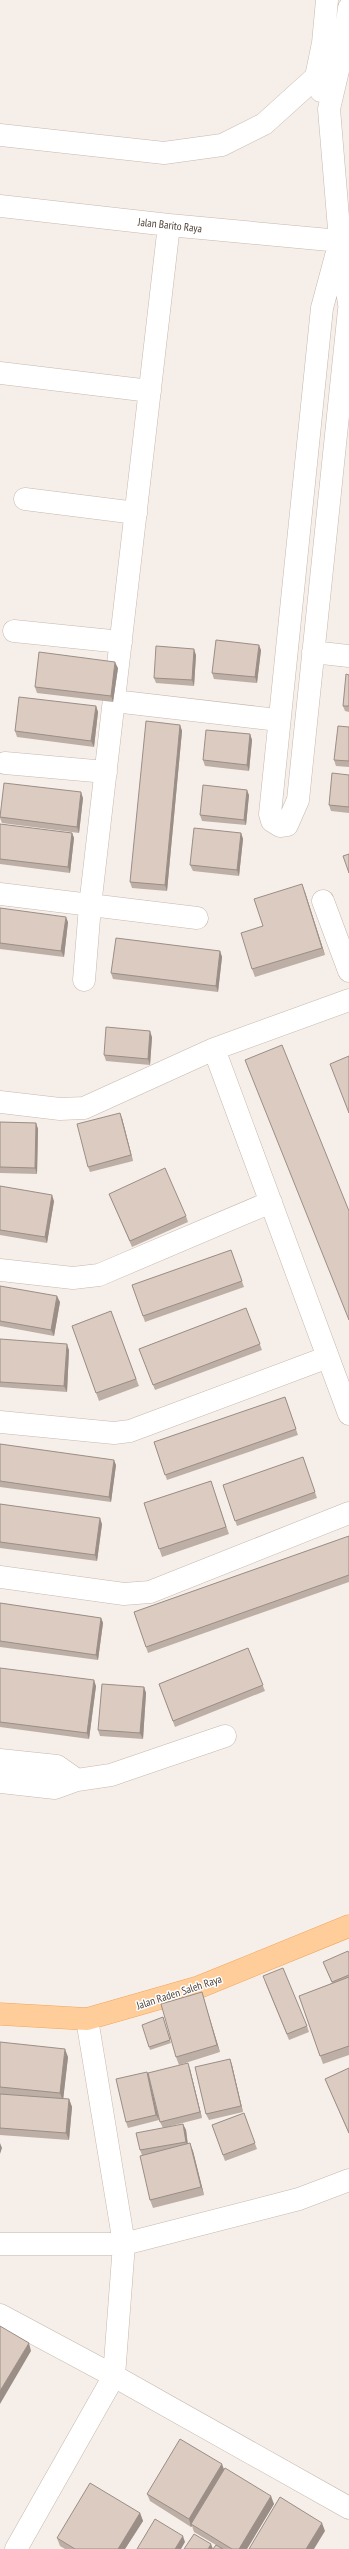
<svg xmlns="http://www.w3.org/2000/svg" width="349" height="2549" font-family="'PT Sans Narrow',sans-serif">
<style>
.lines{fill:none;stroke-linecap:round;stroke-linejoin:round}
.minor-casing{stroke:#c6b8ad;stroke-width:23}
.major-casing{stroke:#f1a65c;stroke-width:23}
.minor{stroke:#fff;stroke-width:22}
.major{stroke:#ffcd99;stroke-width:22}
.wall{fill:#bdafa5}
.shaded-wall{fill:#9a8e86}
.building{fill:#dccbc0;stroke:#9a8e86}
.labels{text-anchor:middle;stroke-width:3;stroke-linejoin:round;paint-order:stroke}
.street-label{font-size:11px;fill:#4b3f36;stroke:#fff}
</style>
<rect width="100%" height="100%" fill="#f6efe9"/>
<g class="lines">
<g class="minor-casing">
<path id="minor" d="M349,8L343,49L329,109L340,241L349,304
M321,91L316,77L323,43L327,0
M0,135L164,153L222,145L264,124L316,77
M0,206L169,225L340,241
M340,241L322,308L270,814L272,821L280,826L287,825L298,800L349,310
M0,373L150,391
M25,499L136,513
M14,631L121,642
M313,652L349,656
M114,701L278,720
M5,763L106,772
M0,894L197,918
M323,901L349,971
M84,980L90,906L169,225
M214,1049L349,1414
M0,1102L60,1109L84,1108L214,1049L349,1000
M0,1270L73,1278L99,1275L271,1202
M0,1422L114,1433L130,1431L328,1357
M0,1577L124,1594L150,1592L349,1513
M0,1760L57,1766L77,1780
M0,1782L55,1788L77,1780L111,1775L225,1736
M0,2244H124L299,2199L349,2180
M0,2315L114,2376L349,2508
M16,2549L114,2376L124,2244L87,2019"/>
</g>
<g class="major-casing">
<path id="major" d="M0,2014L87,2019L199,1987L349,1926"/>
</g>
<use href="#minor" class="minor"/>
<use href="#major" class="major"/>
</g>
<path class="wall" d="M261,650L257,683L214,679L212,673Z
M196,655L194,686L156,683L154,678Z
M118,668L113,702L37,693L35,687Z
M349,675V712L345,711L343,706Z
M96,706L98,712L94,747L17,737L15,731Z
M180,725L182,731L167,891L132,888L130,882Z
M349,727V767L336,766L334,760Z
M250,734L252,740L249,771L205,766L203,760Z
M349,775V813L331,811L329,805Z
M249,795L246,825L202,821L200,815Z
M83,798L79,833L2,823L0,818V812Z
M0,824L72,833L74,838L70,873L0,864Z
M241,833L243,839L239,876L193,871L190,865Z
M305,892L325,955L255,977L252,969L263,926Z
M0,908L68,922L64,957L0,949Z
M220,951L222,957L218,992L113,979L111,973Z
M152,1037L150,1065L106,1061L104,1055Z
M122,1118L133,1161L90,1172L88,1167Z
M0,1122L36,1123L38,1129L37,1174L0,1173Z
M0,1186L54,1201L47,1243L0,1235Z
M109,1194L186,1216L188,1222L132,1247Z
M231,1250L244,1287L145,1322L132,1285Z
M0,1286L60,1302L54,1336L0,1326Z
M246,1308L262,1350L155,1390L139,1349Z
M111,1311L139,1386L99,1401L72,1326Z
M0,1339L69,1350L67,1392L0,1387Z
M285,1397L298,1435L167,1480L154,1442Z
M0,1444L116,1465L111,1502L0,1487Z
M303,1457L317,1498L237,1526L223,1485Z
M211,1481L229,1534L162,1557L144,1503Z
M0,1504L102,1524L97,1561L0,1548Z
M349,1536V1582L148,1653L134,1612Z
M0,1603L101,1618L103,1623L98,1660L0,1647Z
M248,1648L265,1691L175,1727L159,1684Z
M0,1668L96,1686L89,1739L0,1727Z
M144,1687L146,1693L143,1739L100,1736L98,1730Z
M349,1953V2055L323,2064L299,1996L332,1983L323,1962Z
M265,1982L307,2026L309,2032L289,2040Z
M202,1992L220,2052L179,2065L176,2057Z
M163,2017L171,2043L150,2050L149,2047Z
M0,2042L68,2057L63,2099H69L72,2107L69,2140L0,2135Z
M230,2059L232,2065L243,2112L209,2120L206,2114Z
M349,2068V2134L325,2079Z
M190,2069L202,2118L163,2128L160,2122Z
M147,2072L149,2078L159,2120L128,2128L126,2122Z
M244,2113L257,2149L225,2161L212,2125Z
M183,2124L186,2130L188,2144L193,2151L204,2195L153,2208L150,2200L142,2155L140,2150Z
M224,2470L274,2504L247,2549H213L216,2545L194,2532L192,2526L191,2527L150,2501L147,2494Z
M140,2513L143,2521L125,2549H65L60,2546L57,2538Z"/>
<path class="shaded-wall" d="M259,645L261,650L257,683L255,677Z
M194,649L196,655L194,686L192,680Z
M115,662L118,668L113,702L111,696Z
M96,706L98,712L94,747L91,741Z
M180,725L182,731L167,891L165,885Z
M250,734L252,740L249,771L247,765Z
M247,790L249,795L246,825L244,820Z
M81,792L83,798L79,833L77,827Z
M72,833L74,838L70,873L68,867Z
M241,833L243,839L239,876L237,870Z
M302,884L305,892L325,955L322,948Z
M66,917L68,922L64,957L61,951Z
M220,951L222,957L218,992L216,986Z
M150,1031L152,1037L150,1065L148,1059Z
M120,1113L122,1118L133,1161L131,1155Z
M36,1123L38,1129L37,1174L35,1168Z
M52,1195L54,1201L47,1243L45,1237Z
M57,1296L60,1302L54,1336L51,1330Z
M67,1344L69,1350L67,1392L64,1386Z
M114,1460L116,1465L111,1502L109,1497Z
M100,1518L102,1524L97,1561L95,1555Z
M101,1618L103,1623L98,1660L96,1655Z
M94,1680L96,1686L89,1739L87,1733Z
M144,1687L146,1693L143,1739L140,1733Z
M202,1992L204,2000L220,2052L217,2045Z
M65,2049L68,2057L63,2101L60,2093Z
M230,2059L232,2065L243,2112L241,2106Z
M188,2063L190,2069L202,2118L200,2112Z
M147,2072L149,2078L159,2120L156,2115Z
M69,2099L72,2107L69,2140L66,2133Z
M183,2124L186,2130L188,2147L186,2142Z
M0,2143L2,2148L0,2154Z
M190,2143L193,2151L204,2195L201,2187Z
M29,2343L31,2351L0,2404V2391Z
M222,2464L225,2472L191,2524L192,2526L191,2527L189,2519Z
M271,2496L274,2504L247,2549H239Z
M140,2513L143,2521L125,2549H118Z
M322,2523L325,2531L314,2549H306Z
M183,2536L185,2542L181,2549H175Z
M211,2544L213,2549H208Z"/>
<path class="building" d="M216,640L259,645L255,677L212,673Z
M156,646L194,649L192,680L154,678Z
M39,652L115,662L111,696L35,687Z
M346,674L349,675V706H343Z
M19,697L96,706L91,741L15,731Z
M146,721L180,725L165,885L130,882Z
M338,726L349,727V761L334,760Z
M206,730L250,734L247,765L203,760Z
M332,773L349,775V807L329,805Z
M4,783L81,792L77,827L0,817Z
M203,785L247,790L244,820L200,815Z
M0,824L72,833L68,867L0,859Z
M194,828L241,833L237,870L190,865Z
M349,854V873L343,856Z
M302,884L322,948L252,969L241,933L263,926L254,899Z
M0,908L66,917L61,951L0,943Z
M116,938L220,951L216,986L111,973Z
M106,1027L150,1031L148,1059L104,1055Z
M282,1045L349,1211V1320L245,1060Z
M349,1056V1113L330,1064Z
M120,1113L131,1155L88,1167L77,1124Z
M0,1122L36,1123L35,1168L0,1167Z
M165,1168L186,1216L130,1241L109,1194Z
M0,1186L52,1195L45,1237L0,1230Z
M231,1250L242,1281L143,1316L132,1285Z
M0,1286L57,1296L51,1330L0,1321Z
M246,1308L260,1344L153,1385L139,1349Z
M111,1311L136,1379L96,1393L72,1326Z
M0,1339L67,1344L64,1386L0,1382Z
M285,1397L296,1429L165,1475L154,1442Z
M0,1444L114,1460L109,1497L0,1481Z
M303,1457L315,1492L235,1521L223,1485Z
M211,1481L226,1527L159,1549L144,1503Z
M0,1504L100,1518L95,1555L0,1542Z
M349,1536V1575L146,1647L134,1612Z
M0,1603L101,1618L96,1655L0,1641Z
M248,1648L263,1685L173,1721L159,1684Z
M0,1668L94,1680L87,1733L0,1722Z
M102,1684L144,1687L140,1733L98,1730Z
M348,1951L349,1953V1975L332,1982L323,1962Z
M283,1968L307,2026L287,2034L263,1976Z
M349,1977V2046L320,2056L299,1996Z
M202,1992L217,2045L176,2057L161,2004Z
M163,2017L170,2040L149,2047L142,2025Z
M0,2042L65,2049L60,2093L0,2087Z
M230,2059L241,2106L206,2114L195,2067Z
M188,2063L200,2112L160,2122L148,2073Z
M349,2068V2133L325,2079Z
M147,2072L156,2115L126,2122L116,2079Z
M0,2094L69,2099L66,2133L0,2128Z
M244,2113L255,2143L223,2155L212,2125Z
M183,2124L186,2142L140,2150L136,2133Z
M190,2143L201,2187L150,2200L140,2156Z
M0,2326L29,2343L0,2391Z
M180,2439L222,2464L189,2519L147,2494Z
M225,2468L271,2496L239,2549H232L191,2524Z
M90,2483L140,2513L118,2549H75L57,2538Z
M280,2497L322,2523L306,2549H249Z
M155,2519L183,2536L175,2549H137Z
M194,2534L211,2544L208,2549H184Z
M216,2545L223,2549H213Z"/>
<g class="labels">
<g class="street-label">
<text transform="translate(170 225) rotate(6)" y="4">Jalan Barito Raya</text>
<text transform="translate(179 1992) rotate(-18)" y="4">Jalan Raden Saleh Raya</text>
</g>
</g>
</svg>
